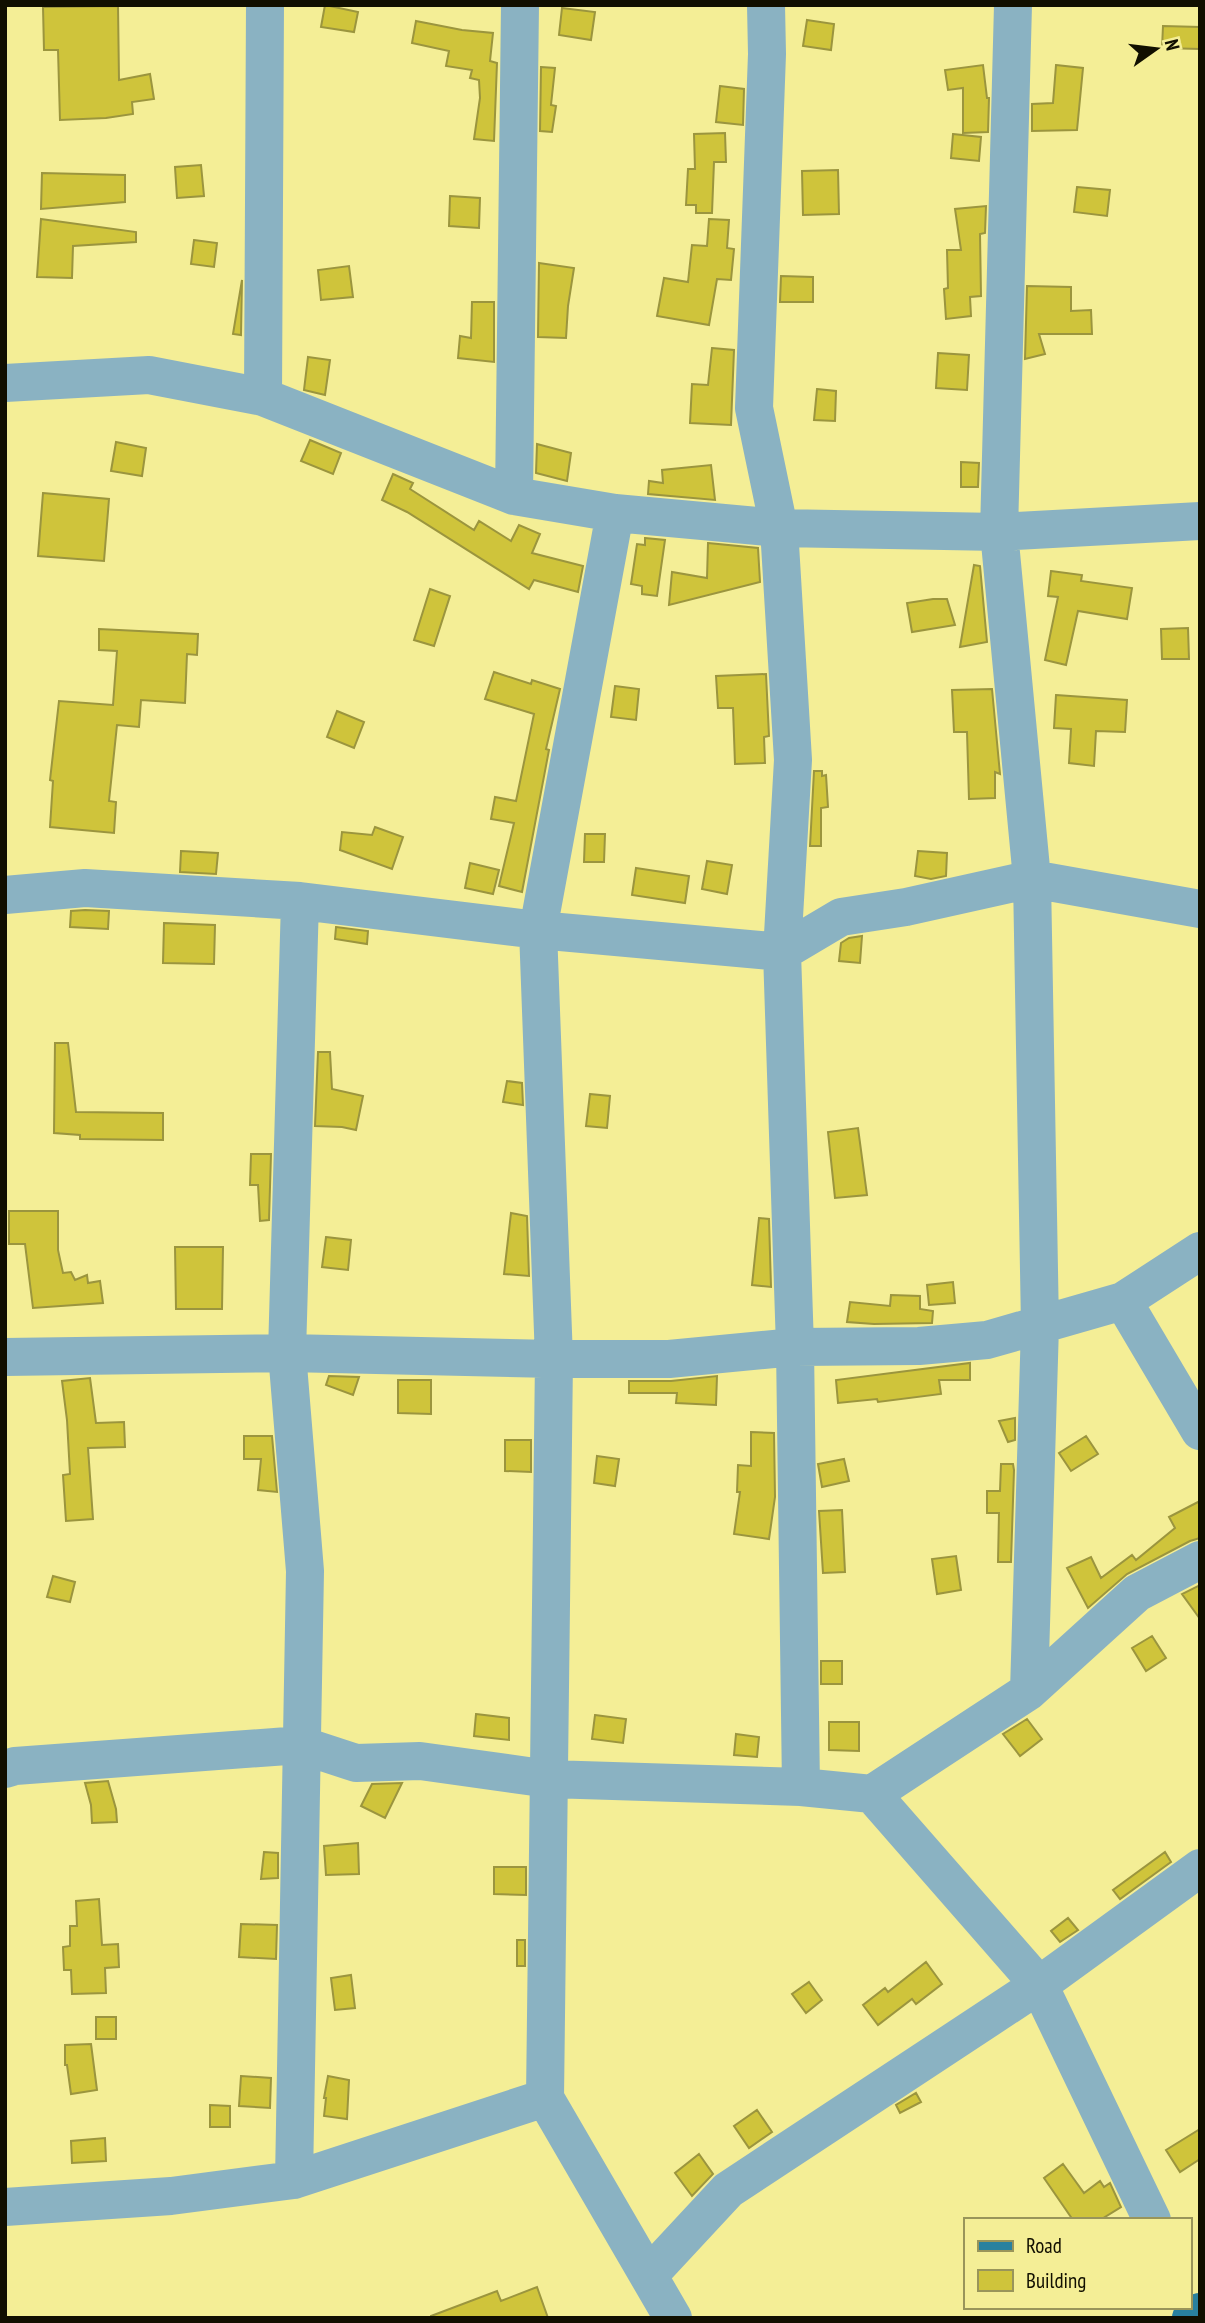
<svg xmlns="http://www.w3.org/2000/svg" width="1205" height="2323" font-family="'PT Sans Narrow',sans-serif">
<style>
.building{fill:#cfc43b;stroke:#9b953e;stroke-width:2}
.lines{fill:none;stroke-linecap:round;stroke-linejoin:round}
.minor{stroke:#8ab2c2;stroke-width:38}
.major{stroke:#29819f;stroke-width:38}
</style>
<rect width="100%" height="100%" fill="#f4ee96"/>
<path class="building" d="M325,5L358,12L354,32L321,27Z
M118,6L119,80L150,74L154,99L132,102L133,114L106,118L60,120L58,50H44L43,7Z
M562,8L595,12L591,40L559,35Z
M807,20L834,24L831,50L803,46Z
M416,21L462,30L493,33L490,61L497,63L494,141L474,139L480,98L479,80L470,78L472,70L446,66L449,51L412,43Z
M1163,26L1200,27V49L1162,48Z
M983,65L987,98H989L988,132L963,133V88L948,90L945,70Z
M1056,65L1083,68L1077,130L1032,131V104L1053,103Z
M541,67L555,68L551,105L556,106L552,132L540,131Z
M720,86L744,89L743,125L716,122Z
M725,133L726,162H714L712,213H696V205H686L688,169H695L694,134Z
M953,134L981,137L979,161L951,158Z
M201,165L204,196L177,198L175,167Z
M838,170L839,214L803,215L802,171Z
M42,173L125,175V202L41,209Z
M1077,187L1110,190L1107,216L1074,212Z
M450,196L480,198L479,228L449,226Z
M986,206L985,233L980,234L981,296L970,297L971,316L946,319L944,289L948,288L947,250H961L955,209Z
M41,219L136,232V242L73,246L72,278L37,277Z
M709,219L729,220L727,248L734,249L731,280L717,279L709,325L657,316L664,278L688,282L692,245L707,246Z
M194,240L217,243L214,267L191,264Z
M539,263L574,268L568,306L566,338L538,337Z
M349,266L353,297L321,300L318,270Z
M781,276L813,277V302H780Z
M242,280L241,335L233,334Z
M1027,286L1071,287V311L1091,310L1092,334H1039L1045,354L1025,359Z
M472,302H494V362L458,358L460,336L471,338Z
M712,348L734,350L731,425L690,423L692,384L708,385Z
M938,353L969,355L967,390L936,388Z
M308,357L330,360L325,395L304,390Z
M817,389L836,391L835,421L814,420Z
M310,440L341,453L333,474L301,461Z
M116,442L146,448L142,476L111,471Z
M537,444L571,453L567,481L536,473Z
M961,462L979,463L978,487H961Z
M711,465L715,500L648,494L649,481L663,483L662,470Z
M393,474L413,483L410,489L474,530L479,521L511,541L519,525L540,534L532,553L583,566L578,592L534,580L529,589L407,512L382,500Z
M43,493L109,499L104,561L38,556Z
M645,538L665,540L657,596L642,594V586L631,584L637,544L645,545Z
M708,543L758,548L760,582L669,605L672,572L707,578Z
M974,565L980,566L987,642L960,647Z
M1051,571L1082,575L1081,581L1132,588L1127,619L1078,611L1066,665L1045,660L1058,597L1048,596Z
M430,589L450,596L434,646L414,640Z
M933,599H947L955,625L912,632L907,603Z
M1188,628L1189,659H1162L1161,629Z
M99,629L198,634L197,655L187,654L185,703L141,700L139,727L117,725L109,801L116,802L114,833L50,827L53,781L50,780L59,701L113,705L117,651L99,650Z
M494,672L531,684L532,680L560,689L546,749L549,750L522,892L499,886L514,823L491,819L495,797L516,801L534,714L485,699Z
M766,674L769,736L764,737L765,763L735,764L733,708H718L716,676Z
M615,686L639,689L636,720L611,717Z
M992,689L1000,774L995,772V798L969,799L967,732H954L952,690Z
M1056,695L1127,700L1125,732L1096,731L1094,766L1069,763L1071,729L1054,728Z
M337,711L364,722L354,748L327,737Z
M814,771H822V776L826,775L828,807L821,808V846H810Z
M375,827L403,837L392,869L340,850L342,832L372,835Z
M585,834H605L604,862H584Z
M181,851L218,853L216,874L180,872Z
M918,851L947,853L946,876L931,879L915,876Z
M707,861L732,865L727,894L702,889Z
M470,863L499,870L493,894L465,888Z
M636,868L689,876L685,903L632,895Z
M85,910L109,911L108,929L70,927L71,911Z
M164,923L215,925L214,964L163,963Z
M336,927L368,931L367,944L335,939Z
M862,936L860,963L839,961L841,943L849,938Z
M55,1043H68L76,1112L163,1113V1140L80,1139V1135L54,1133Z
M318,1052H330L332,1089L363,1096L356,1130L342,1127L315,1126Z
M507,1081L522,1083L523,1105L503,1102Z
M590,1094L610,1096L607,1128L586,1126Z
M858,1128L867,1195L835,1198L828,1132Z
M251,1154H271L269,1220L260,1221L258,1185H250Z
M9,1211H58V1250L63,1273L71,1272L75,1280L87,1275L88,1283L100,1281L103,1303L33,1308L25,1244H9Z
M511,1213L527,1216L529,1276L504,1274Z
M759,1218L769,1219L771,1287L752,1285Z
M326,1237L351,1240L348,1270L322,1267Z
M175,1247H223L222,1309H176Z
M953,1282L955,1303L929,1305L927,1285Z
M891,1295L920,1296V1309L933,1311L932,1323L874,1324L847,1322L850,1302L890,1306Z
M970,1363V1380H939L941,1394L878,1402L877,1399L838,1403L836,1380Z
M329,1376L359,1377L353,1395L326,1385Z
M717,1376L716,1405L676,1403L677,1393H629V1381H671Z
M90,1378L96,1423L124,1422L125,1447L88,1448L93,1519L66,1521L63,1475L70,1474L67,1420L62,1381Z
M398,1380H431V1414L398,1413Z
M1015,1418V1440L1008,1442L999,1421Z
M751,1432L774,1433L775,1497L769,1539L734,1534L740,1492H737L738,1465L751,1466Z
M244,1436H272L277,1492L258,1490L261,1459H244Z
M1086,1436L1098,1454L1071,1471L1059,1453Z
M505,1440H531V1472L505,1471Z
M597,1456L619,1459L615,1486L594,1483Z
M844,1459L849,1481L822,1487L818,1464Z
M1001,1464H1013L1014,1470L1011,1562H998L999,1513H987V1491H1000Z
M1200,1501V1538L1190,1541L1127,1574L1088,1608L1067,1568L1091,1557L1101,1578L1132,1555L1136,1560L1175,1528L1169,1517Z
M842,1510L845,1572L823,1573L819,1511Z
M956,1556L961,1590L937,1594L932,1559Z
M53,1576L75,1582L70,1602L47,1597Z
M1200,1585V1619L1182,1594Z
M1152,1636L1166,1658L1146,1671L1132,1648Z
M821,1661H842V1684H821Z
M476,1714L509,1718V1740L474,1736Z
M595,1715L626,1719L623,1743L592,1739Z
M1027,1719L1042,1739L1020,1756L1003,1734Z
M829,1722H859V1751L829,1750Z
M736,1734L759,1737L757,1757L734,1755Z
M108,1781L116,1809L117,1822L92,1823L91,1805L85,1783Z
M402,1783L385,1818L361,1806L372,1784Z
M358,1843L359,1874L326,1875L324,1846Z
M264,1852L278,1853V1878L261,1879Z
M1165,1852L1171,1862L1120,1899L1113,1890Z
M494,1867H526V1895L494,1894Z
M99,1899L102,1945L118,1944L119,1967L105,1968L106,1993L72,1994L71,1970H64L63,1947L70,1946V1926H77L76,1901Z
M1068,1918L1078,1930L1060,1942L1051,1931Z
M241,1924L277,1925L276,1959L239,1957Z
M517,1940H525V1966H517Z
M926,1962L942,1984L916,2004L912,1999L878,2025L863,2005L885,1988L888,1992Z
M351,1975L355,2008L335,2010L331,1978Z
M809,1982L822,2000L806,2013L792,1994Z
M96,2017H116V2039H96Z
M91,2044L97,2090L71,2094L67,2065H65V2045Z
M241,2076L271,2078L270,2108L239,2106Z
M328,2076L349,2080L347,2119L324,2116L326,2098H324Z
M916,2093L921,2102L900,2113L896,2105Z
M210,2105L230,2106V2127H210Z
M757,2110L772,2132L749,2148L734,2126Z
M1200,2129V2159L1180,2172L1166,2150Z
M105,2138L106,2161L72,2163L71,2141Z
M699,2154L713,2174L692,2196L675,2173Z
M1063,2164L1084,2193L1100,2181L1104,2187L1110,2183L1121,2207L1100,2220H1073L1044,2178Z
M537,2287L548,2318H431V2316L497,2291L501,2301Z"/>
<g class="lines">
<path class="minor" d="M766,5L767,54L754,408L779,528L793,760L782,952L795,1347L801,1787
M1013,5L999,532L1032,879L1040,1326L1029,1691
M5,383L149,375L263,397L514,496L615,513L779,528L999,532L1200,521
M263,397L265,5
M514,496L520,5
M615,513L538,930L554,1359L545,2098L673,2318
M5,895L85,888L300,901L538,930L782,952L841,917L906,907L1032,879L1200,909
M1123,1301L1200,1431
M5,1357L287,1353L554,1359H669L795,1347L919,1346L987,1340L1123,1301L1200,1251
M5,1769L15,1766L301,1745L356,1763L420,1761L549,1779L801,1787L872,1794L1039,1985L1152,2220
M872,1794L1029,1691L1137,1593L1200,1560
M294,2180L305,1571L287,1353L300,901
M5,2207L171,2196L294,2180L545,2098
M649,2275L728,2190L1039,1985L1200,1868"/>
<path class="major" d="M1191,2318L1200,2312"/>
</g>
<rect width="1205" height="2323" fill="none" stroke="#110f00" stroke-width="14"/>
<rect x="964" y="2218" width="228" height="91" fill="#f4ee96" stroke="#99955a" stroke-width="2"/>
<rect x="978" y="2241" width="35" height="10" fill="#29819f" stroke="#99955a" stroke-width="2"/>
<text x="1026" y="2253" font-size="21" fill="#110f00">Road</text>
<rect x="978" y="2270" width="35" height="21" fill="#cfc43b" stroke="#99955a" stroke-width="2"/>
<text x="1026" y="2288" font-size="21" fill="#110f00">Building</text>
<g transform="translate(1156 49) rotate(76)" stroke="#f4ee96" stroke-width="5" paint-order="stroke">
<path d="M0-5L12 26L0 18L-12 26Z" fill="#110f00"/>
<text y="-10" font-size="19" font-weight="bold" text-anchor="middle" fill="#110f00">N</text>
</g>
</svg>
